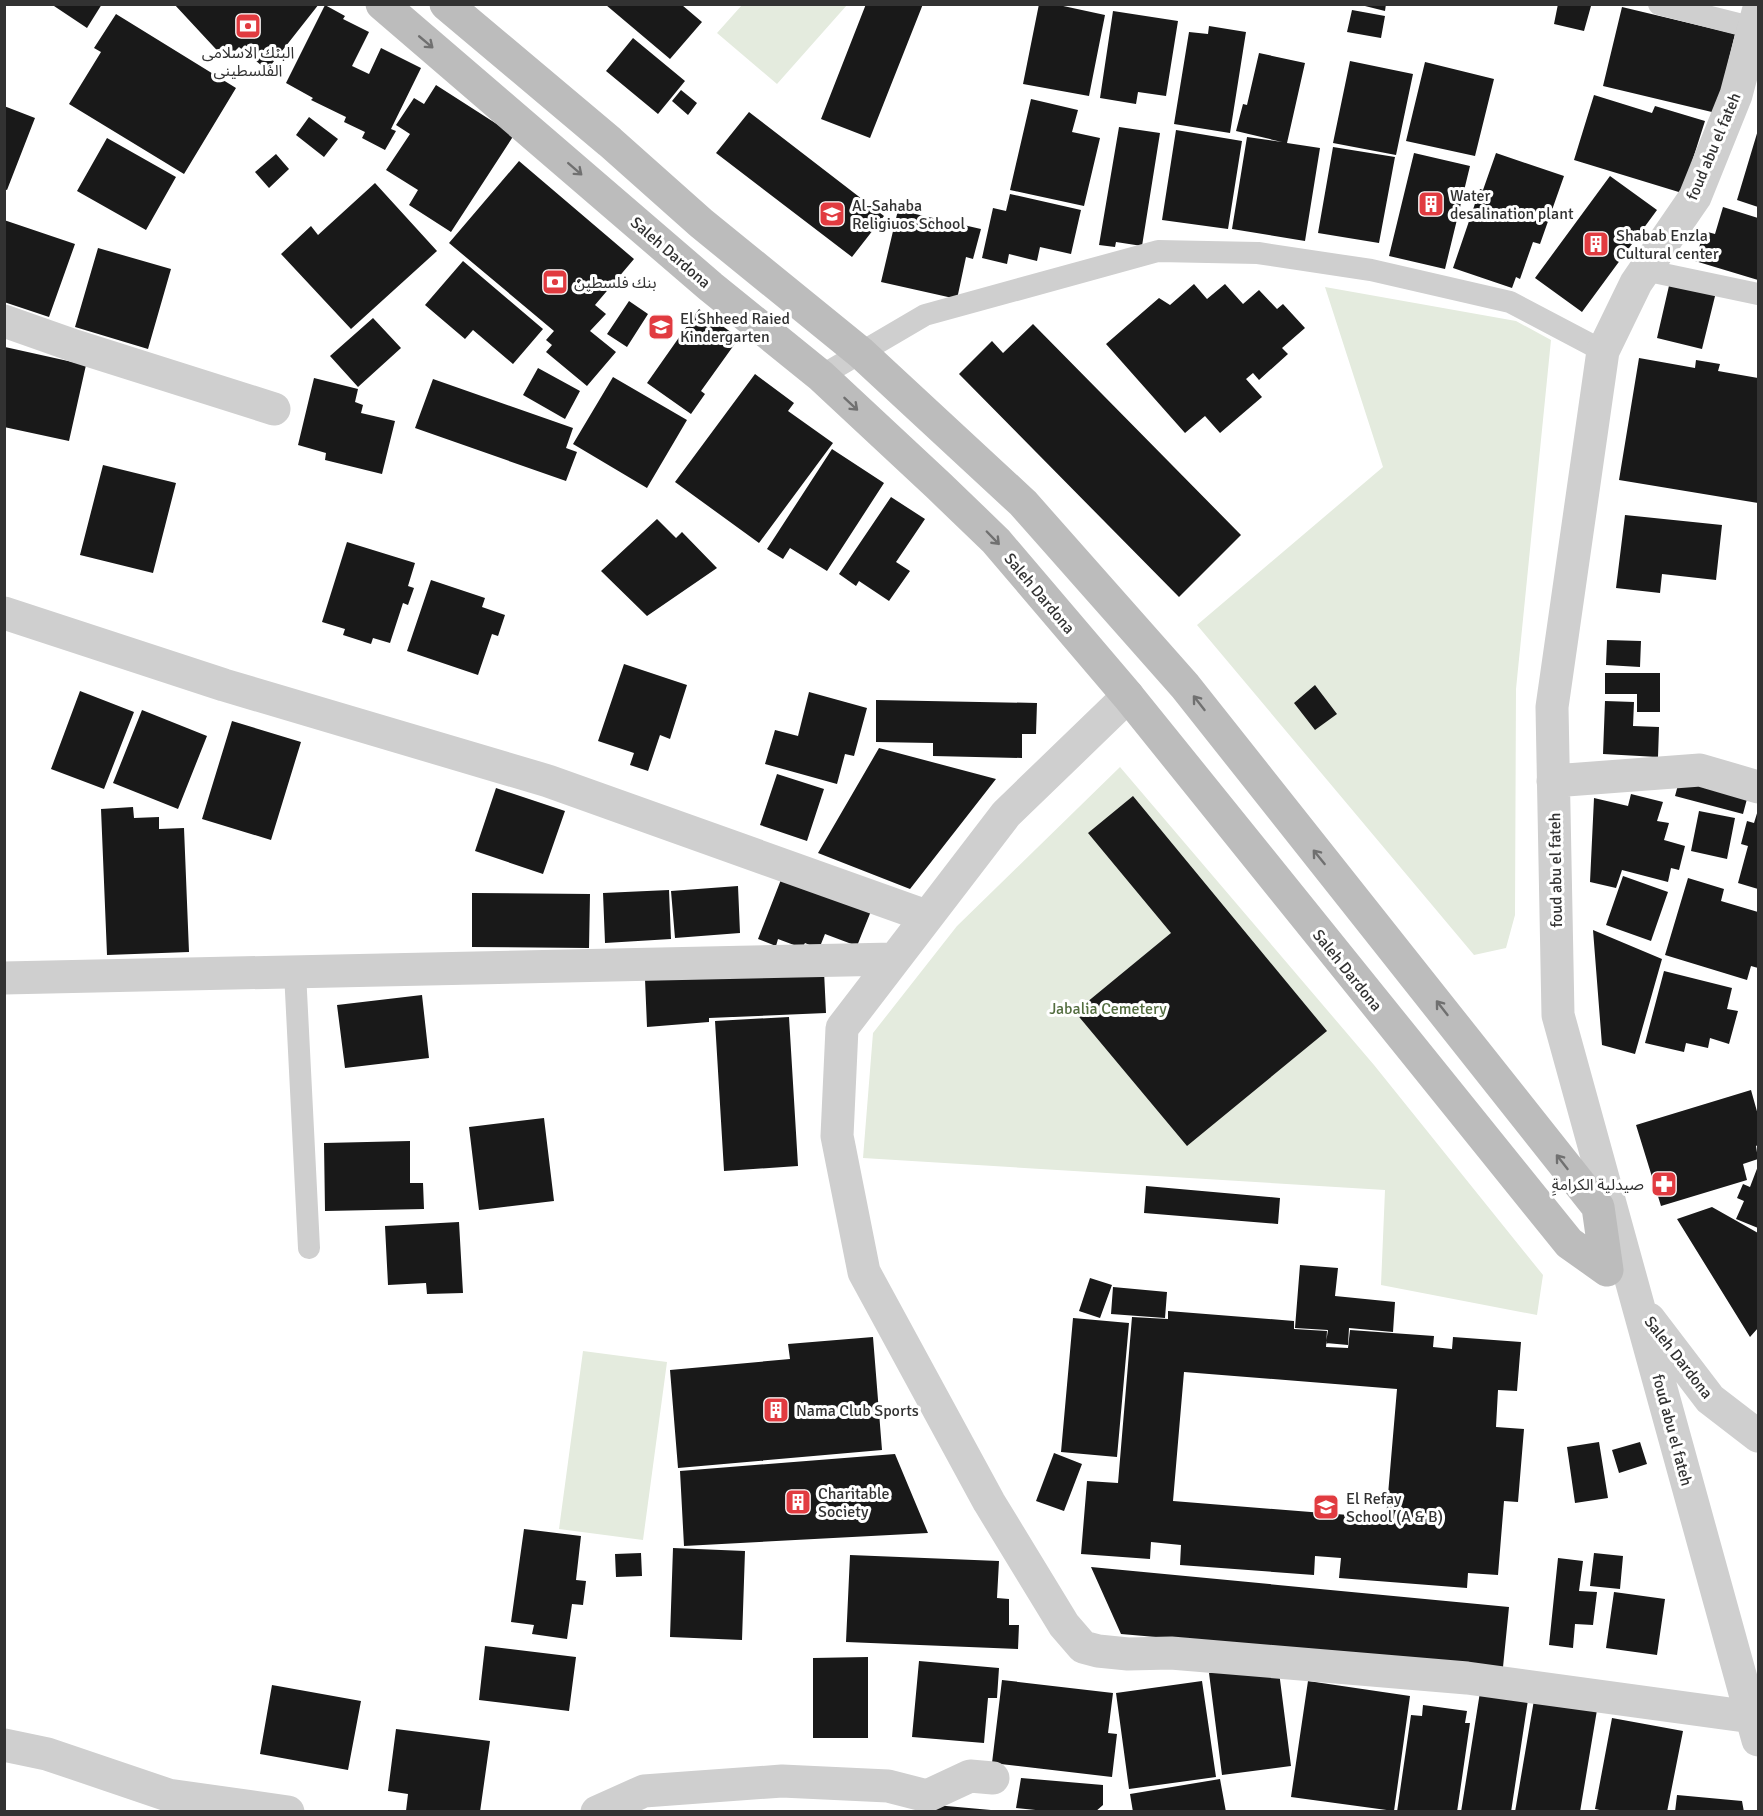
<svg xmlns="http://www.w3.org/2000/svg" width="1763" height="1816" font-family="Signika,'Noto Sans Arabic',sans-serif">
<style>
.green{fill:#e4ebde}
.building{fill:#191919;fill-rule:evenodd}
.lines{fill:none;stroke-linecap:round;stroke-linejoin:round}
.lane{stroke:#cfcfcf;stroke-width:22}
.street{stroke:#cfcfcf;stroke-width:33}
.secondary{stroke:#bcbcbc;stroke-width:33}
.oneway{stroke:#707070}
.labels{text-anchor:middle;stroke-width:6;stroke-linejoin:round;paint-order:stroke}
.poi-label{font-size:16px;fill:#323232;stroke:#fff;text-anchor:start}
.street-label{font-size:16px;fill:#323232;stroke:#fff}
.park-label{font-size:16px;fill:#536d3f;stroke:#fff}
</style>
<rect width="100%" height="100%" fill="#fff"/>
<path class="green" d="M742,5V4L847,5L777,84L717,33Z
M1325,287L1516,321L1551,340L1516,689L1515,915L1506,948L1474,955L1197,625L1383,467Z
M1120,767L1374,1065L1543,1275L1537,1315L1381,1285L1385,1190L863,1158L873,1033L957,926Z
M583,1351L667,1362L643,1540L559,1529Z"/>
<path class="building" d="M51,4H102L87,28Z
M174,4H319L267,70L239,47L226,60Z
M866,4H923L870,138L821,119Z
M1039,4H1054L1105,15L1089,96L1023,84Z
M1357,4H1386L1385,11Z
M1558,4L1591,6L1584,31L1554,24Z
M325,5L345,16L343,19L369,32L352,66L369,74L381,48L421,68L391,129L396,131L385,150L362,138L365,132L344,122L346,117L311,100L313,98L286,83Z
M606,5H682L702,22L670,59Z
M1622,7L1735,34L1716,113L1603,86Z
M1352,10L1385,16L1381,38L1347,32Z
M1113,11L1178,21L1166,96L1138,92L1136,104L1100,98Z
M116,14L236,88L184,174L69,104L101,52L94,48Z
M1209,26L1246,32L1230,133L1174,124L1189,32L1208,34Z
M633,38L685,81L658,114L606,71Z
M1259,53L1305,63L1287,143L1320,148L1305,241L1232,229L1247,137L1282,142L1236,131L1243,104L1247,105Z
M1350,61L1413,74L1396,155L1333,143Z
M1425,62L1494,79L1475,156L1406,141Z
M436,85L514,135L451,232L409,205L418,190L386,170L410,134L396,125L414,98L424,104Z
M681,90L697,103L688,115L672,101Z
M1594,95L1652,113L1655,106L1705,121L1682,193L1574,160Z
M1031,99L1078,110L1072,132L1100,138L1084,206L1010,190Z
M4,106L35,118L7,190L4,189Z
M749,112L884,216L852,257L716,153Z
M309,117L338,139L324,157L296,135Z
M1119,127L1160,133L1142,246L1116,242L1115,247L1099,245Z
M1176,130L1242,141L1228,229L1162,220Z
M1758,130V207L1737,200Z
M107,138L176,177L146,230L77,191Z
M1333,147L1395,157L1379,243L1318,233Z
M1414,153L1470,166L1445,269L1389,256Z
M1496,153L1564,176L1540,244L1533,242L1520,279L1516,277L1512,288L1453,268L1480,189L1483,190Z
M276,154L289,169L269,188L255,172Z
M519,161L634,259L595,305L606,314L590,331L616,352L587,386L546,352L552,345L546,340L554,331L449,243Z
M1610,176L1657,210L1582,312L1535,278Z
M375,183L437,251L351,329L281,254L311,226L318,235Z
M1010,194L1081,210L1071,254L1040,247L1037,261L1009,254L1007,264L982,258L993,208L1006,211Z
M1723,207L1758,218V280L1695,261L1704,231L1715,234Z
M898,210L981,229L973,259L966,257L957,299L881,282Z
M4,220L75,244L49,317L4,302Z
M98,248L171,269L148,349L75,327Z
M463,261L543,329L513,364L473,330L465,339L425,305Z
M1671,277L1717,288L1702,349L1657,338Z
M1194,284L1207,299L1225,284L1243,304L1259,290L1277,309L1283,304L1305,328L1282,348L1288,354L1259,380L1253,373L1246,379L1262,397L1220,433L1205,416L1185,433L1106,344L1159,298L1170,305Z
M629,301L648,314L627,347L607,334Z
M699,309L739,338L701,391L705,394L691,414L647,383Z
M373,318L401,348L358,387L330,356Z
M1033,324L1241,535L1179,597L959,374L992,341L1003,353Z
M5,347L86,365L69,441L4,427Z
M1639,358L1695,368L1696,360L1720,364L1718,371L1758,378V503L1619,480Z
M538,368L580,391L565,419L523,395Z
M755,374L794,403L788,411L833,443L759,543L675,482Z
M613,377L687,420L647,488L573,444Z
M314,378L358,389L355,402L363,405L361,413L395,421L382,474L325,460L326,453L298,445Z
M433,379L573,428L566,448L577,452L566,481L415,428Z
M832,449L884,483L827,571L790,548L783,559L767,549Z
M103,465L176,483L153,573L80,555Z
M891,497L925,519L896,562L910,571L889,601L859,581L856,586L839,574Z
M1625,515L1722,525L1716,580L1662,574L1660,593L1616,588Z
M657,519L676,538L682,532L717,568L647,616L601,571Z
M347,542L415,563L408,586L414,588L408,605L403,603L390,643L373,638L371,644L343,635L345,629L322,622Z
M431,580L485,598L482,607L505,615L498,636L492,634L478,675L407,651Z
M1607,640L1641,641L1640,667L1606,665Z
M624,664L687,685L670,739L660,735L648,771L630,765L634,753L598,741Z
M1605,673H1660V712H1637V694H1605Z
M1315,685L1337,714L1315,730L1294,703Z
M80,691L134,712L104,789L51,769Z
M809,692L867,708L854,756L845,754L837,784L765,764L775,730L798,736Z
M876,700L1037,703L1036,734H1022V758L933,756V743L876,742Z
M1605,701L1634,702L1633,726L1659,727L1658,757L1603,754Z
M142,710L207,736L178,809L113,783Z
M232,721L301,742L271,840L202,819Z
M879,748L996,779L910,889L818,853Z
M777,774L824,789L807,841L760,825Z
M1681,774L1752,780L1743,814L1675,796Z
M496,788L565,811L543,874L475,851Z
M1631,794L1663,802L1657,821L1669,823L1664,840L1685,846L1679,870L1671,868L1668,882L1622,870L1616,888L1590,882L1594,798L1628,806Z
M1133,796L1327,1031L1187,1146L1075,1012L1171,933L1088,833Z
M133,807L134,818L159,817V829L184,828L189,952L107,955L101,809Z
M1758,810V889L1738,883L1748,846L1741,844L1747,821L1754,823Z
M1699,811L1735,818L1727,859L1691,851Z
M1623,876L1668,892L1651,941L1606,925Z
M782,877L871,911L857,946L825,934L819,949L805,943L802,948L778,939L776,946L758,939Z
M1688,878L1724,889L1721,901L1758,912V968L1751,966L1747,980L1665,955Z
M738,886L740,933L675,938L671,891Z
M669,890L671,939L605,943L603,893Z
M472,893L590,894L589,948L472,947Z
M1593,930L1662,959L1635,1054L1602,1045Z
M824,971L826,1013L709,1018V1022L647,1027L645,979Z
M1664,971L1732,988L1727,1009L1738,1011L1729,1044L1710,1038L1708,1048L1686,1043L1684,1052L1645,1043Z
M422,995L429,1058L345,1068L337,1005Z
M789,1017L798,1166L724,1171L715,1021Z
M1751,1090L1758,1115V1145L1756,1146L1758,1159L1743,1164L1747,1180L1661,1206L1636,1125Z
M544,1118L554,1201L479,1210L469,1127Z
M410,1141V1183H423L424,1209L325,1211L324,1143Z
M1758,1166V1228L1736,1219L1744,1201L1737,1198L1743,1184L1750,1187Z
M1146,1186L1280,1198L1278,1224L1144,1213Z
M1712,1207L1758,1233V1328L1750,1337L1677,1219Z
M459,1222L463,1293L427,1294L426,1283L388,1285L385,1226Z
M1300,1265L1338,1268L1335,1296L1395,1302L1393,1332L1349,1328L1348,1345L1326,1343L1328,1330L1295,1328Z
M1090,1278L1112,1285L1100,1318L1079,1311Z
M1113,1287L1167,1292L1165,1318L1111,1314Z
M1168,1311L1294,1321V1329L1327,1331L1326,1347L1348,1348L1350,1330L1434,1336L1433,1347L1452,1349L1453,1337L1521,1342L1517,1391L1498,1390L1496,1427L1524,1429L1518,1502L1504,1501L1498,1575L1468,1573L1467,1588L1339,1578L1341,1558L1315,1556L1314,1575L1180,1565L1181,1545L1151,1542L1150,1559L1081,1554L1087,1481L1118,1483L1132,1317L1168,1319ZM1184,1372L1397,1389L1386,1518L1173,1501Z
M1073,1318L1129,1323L1117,1457L1061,1452Z
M873,1337L882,1450L678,1468L670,1370L790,1359L788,1344Z
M1599,1442L1608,1498L1575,1503L1567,1447Z
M1640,1442L1647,1464L1619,1473L1612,1450Z
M1054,1453L1082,1464L1064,1511L1036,1501Z
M895,1454L928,1533L684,1546L680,1471Z
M524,1529L581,1536L576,1580L586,1581L583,1605L572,1604L567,1639L532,1634L534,1625L511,1622Z
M673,1548L745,1551L742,1640L670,1637Z
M641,1553L642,1576L616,1577L615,1554Z
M1594,1553L1623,1556L1620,1589L1590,1586Z
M850,1555L999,1561L997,1598L1009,1599V1625H1019L1018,1649L846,1642Z
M1558,1558L1583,1561L1579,1591L1597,1592L1593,1625L1575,1624L1573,1648L1549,1645Z
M1091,1567L1509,1607L1503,1667L1121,1634Z
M1614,1592L1665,1599L1657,1655L1606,1648Z
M485,1646L576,1657L569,1711L479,1700Z
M868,1657V1738H813V1658Z
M919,1661L999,1668L997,1698H988L984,1743L912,1737Z
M1278,1664L1291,1766L1222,1775L1209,1673Z
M1002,1680L1113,1693L1108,1733L1117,1734L1112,1777L992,1763Z
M1202,1681L1216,1777L1129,1789L1116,1693Z
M1308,1681L1410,1696L1394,1811L1291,1797Z
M272,1685L361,1701L348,1770L260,1754Z
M1480,1692L1528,1700L1511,1812H1461Z
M1534,1700L1597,1710L1580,1812H1515Z
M1423,1705L1467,1711L1465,1723H1470L1457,1812H1397L1411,1715L1422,1716Z
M1612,1718L1683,1731L1667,1812H1609L1595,1809Z
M396,1729L490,1741L480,1812L406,1811L408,1794L388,1791Z
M1021,1778L1103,1785V1805L1095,1812H1055L1016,1808Z
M1220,1779L1226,1812H1133L1130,1794Z
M1677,1795L1742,1801L1744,1812H1675Z
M924,1804L991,1810V1812H924Z"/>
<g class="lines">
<path class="lane" d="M1659,4L1754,28
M1644,270L1758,294
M821,376L925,315L1158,251L1258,253L1371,270L1510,302L1603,351
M295,972L309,1248"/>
<path class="street" d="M1758,12L1736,95L1695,197L1636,283L1603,351L1552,707L1558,1015L1758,1740
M4,321L75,346L274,409
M4,613L224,685L548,781L926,916
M1128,696L1006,814L842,1028L837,1136L864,1272L989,1502L1064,1625L1083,1647L1098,1651L1128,1654L1171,1653L1467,1678L1752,1717
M1553,781L1700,770L1758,787
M4,978L894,959
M1649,1319L1710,1399L1758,1436
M4,1745L47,1754L168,1795L288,1812
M597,1812L644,1791L782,1781L888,1786L927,1796L970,1776L993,1778"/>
<path class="secondary" d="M382,4L711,287L821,376L939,486L996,541L1128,696L1569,1243L1607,1270
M446,4L610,142L701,223L861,353L1023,503L1185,686L1598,1207L1607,1270"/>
</g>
<defs><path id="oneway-shaft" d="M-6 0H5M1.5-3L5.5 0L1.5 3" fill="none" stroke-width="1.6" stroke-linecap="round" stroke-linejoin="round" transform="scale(1.5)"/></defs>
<g class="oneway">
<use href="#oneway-shaft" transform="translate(426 42) rotate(40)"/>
<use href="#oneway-shaft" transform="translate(575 169) rotate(41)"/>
<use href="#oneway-shaft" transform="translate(851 404) rotate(43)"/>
<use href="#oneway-shaft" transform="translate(993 538) rotate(46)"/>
<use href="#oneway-shaft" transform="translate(1199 703) rotate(-128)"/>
<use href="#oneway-shaft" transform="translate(1319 857) rotate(-129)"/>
<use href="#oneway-shaft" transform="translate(1442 1008) rotate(-128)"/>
<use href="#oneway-shaft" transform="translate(1562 1162) rotate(-128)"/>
</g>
<defs>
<g id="bank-square" transform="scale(1.35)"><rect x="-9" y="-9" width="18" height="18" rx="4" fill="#e13b40" stroke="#fff"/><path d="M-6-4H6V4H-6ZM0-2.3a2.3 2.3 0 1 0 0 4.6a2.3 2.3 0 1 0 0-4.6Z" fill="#fff"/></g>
<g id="building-square" transform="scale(1.35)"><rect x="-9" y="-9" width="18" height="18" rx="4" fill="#e13b40" stroke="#fff"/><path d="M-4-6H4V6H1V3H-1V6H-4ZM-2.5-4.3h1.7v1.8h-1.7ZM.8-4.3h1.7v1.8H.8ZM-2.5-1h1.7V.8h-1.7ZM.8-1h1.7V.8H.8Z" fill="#fff"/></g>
<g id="school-square" transform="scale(1.35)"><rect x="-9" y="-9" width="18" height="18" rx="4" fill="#e13b40" stroke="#fff"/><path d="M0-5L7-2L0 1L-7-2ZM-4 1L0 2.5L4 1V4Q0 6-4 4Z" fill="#fff"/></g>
<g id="pharmacy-square" transform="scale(1.35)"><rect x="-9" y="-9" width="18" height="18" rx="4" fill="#e13b40" stroke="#fff"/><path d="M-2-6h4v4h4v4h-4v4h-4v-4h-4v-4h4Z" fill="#fff"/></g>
</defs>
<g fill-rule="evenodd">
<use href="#bank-square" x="248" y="26"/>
<use href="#building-square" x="1431" y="204"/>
<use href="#school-square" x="832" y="214"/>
<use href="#building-square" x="1596" y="244"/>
<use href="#bank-square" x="555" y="282"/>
<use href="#school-square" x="661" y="327"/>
<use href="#pharmacy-square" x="1664" y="1184"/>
<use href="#building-square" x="776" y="1410"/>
<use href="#building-square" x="798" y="1502"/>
<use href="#school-square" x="1326" y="1507"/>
</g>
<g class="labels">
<g class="poi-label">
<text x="248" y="58" text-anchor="middle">البنك الاسلامى<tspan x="248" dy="18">الفلسطينى</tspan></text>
<text x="1450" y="201">Water<tspan x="1450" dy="18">desalination plant</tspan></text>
<text x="852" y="211">Al-Sahaba<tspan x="852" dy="18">Religiuos School</tspan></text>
<text x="1616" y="241">Shabab Enzla<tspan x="1616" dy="18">Cultural center</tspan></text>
<text x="574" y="288">بنك فلسطين</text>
<text x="680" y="324">El Shheed Raied<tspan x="680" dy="18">Kindergarten</tspan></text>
<text x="1644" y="1190" text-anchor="end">ِِصيدلية الكرامة</text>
<text x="796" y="1416">Nama Club Sports</text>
<text x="818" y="1499">Charitable<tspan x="818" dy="18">Society</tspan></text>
<text x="1346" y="1504">El Refay<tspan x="1346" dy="18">School (A &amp; B)</tspan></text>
</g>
<g class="street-label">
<text transform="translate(1713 146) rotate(-67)" y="6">foud abu el fateh</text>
<text transform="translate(671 252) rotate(41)" y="6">Saleh Dardona</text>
<text transform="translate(1040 593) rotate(50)" y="6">Saleh Dardona</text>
<text transform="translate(1555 870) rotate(-91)" y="6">foud abu el fateh</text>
<text transform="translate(1348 970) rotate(51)" y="6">Saleh Dardona</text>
<text transform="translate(1679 1357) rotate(52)" y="6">Saleh Dardona</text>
<text transform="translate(1673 1430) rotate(75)" y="6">foud abu el fateh</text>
</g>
<g class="park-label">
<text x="1108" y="1014">Jabalia Cemetery</text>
</g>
</g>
<rect width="1763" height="1816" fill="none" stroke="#323232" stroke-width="12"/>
</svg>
